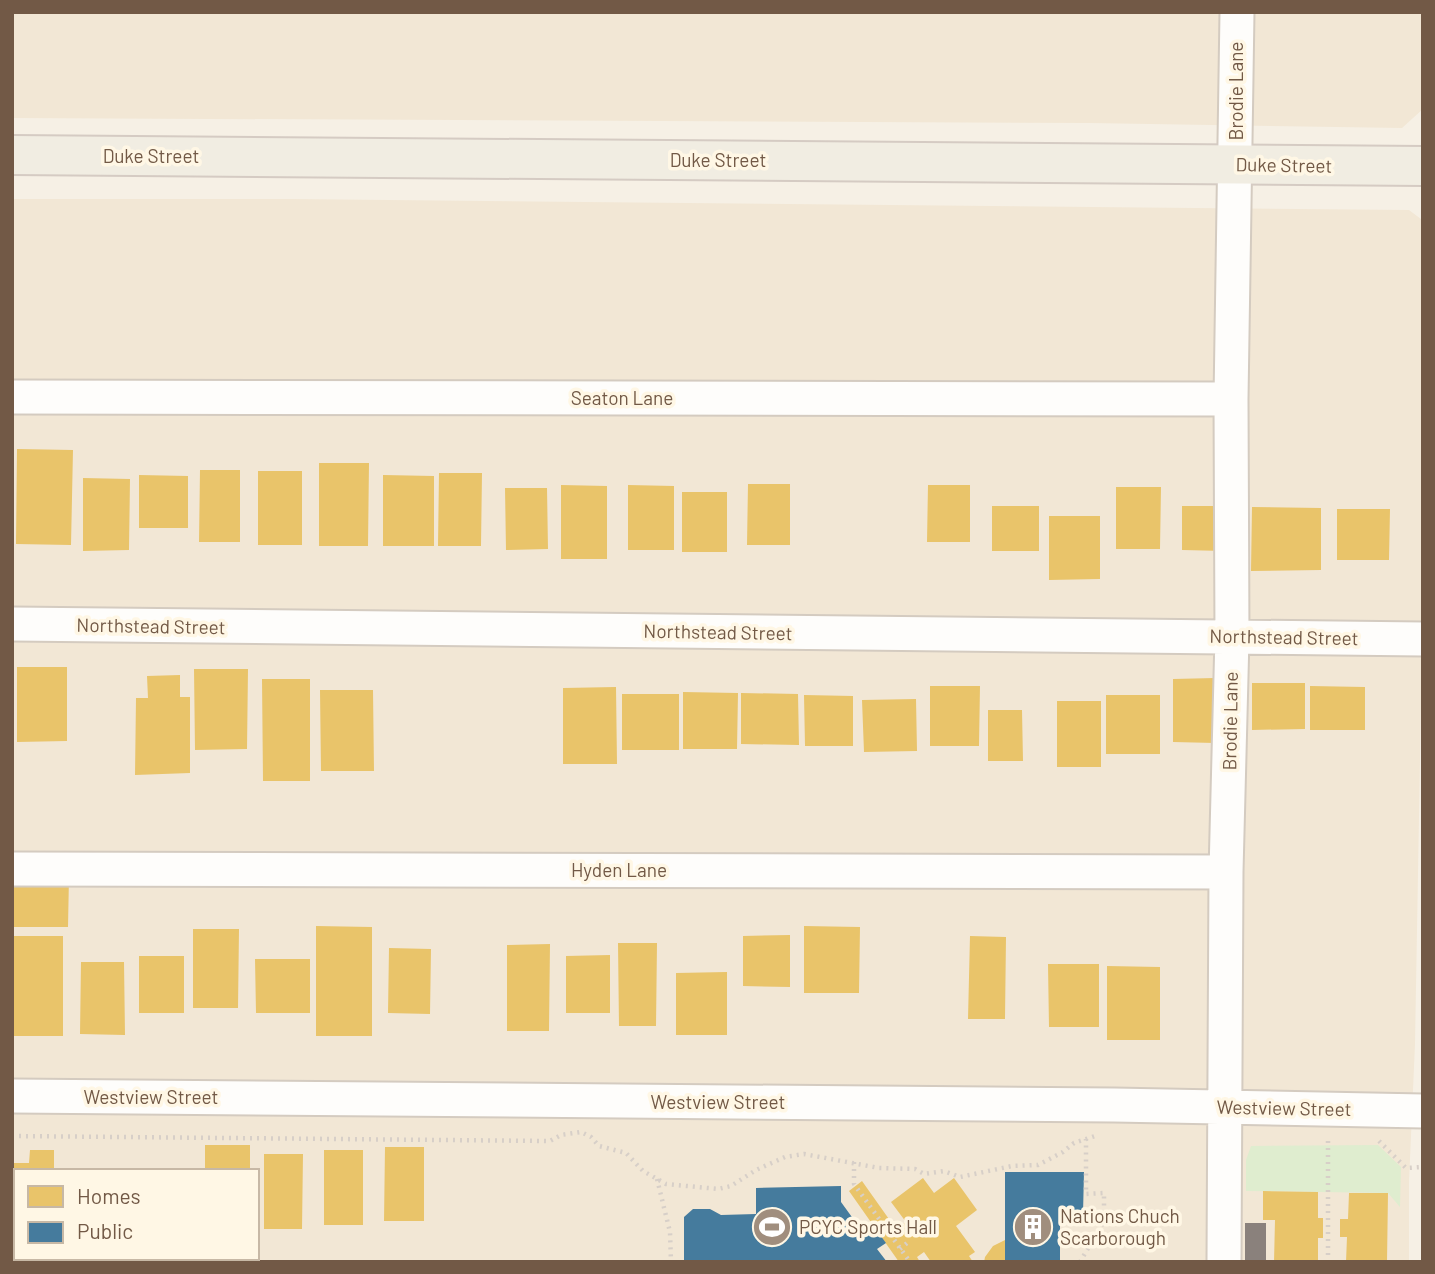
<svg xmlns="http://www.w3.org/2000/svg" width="1435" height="1274" font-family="Barlow,sans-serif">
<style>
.residential{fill:#f2e7d5;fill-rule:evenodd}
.green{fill:#dfedcf}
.homes{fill:#e9c46a}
.public{fill:#457b9d}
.industry{fill:#8a817c}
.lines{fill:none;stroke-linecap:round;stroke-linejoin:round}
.minor-casing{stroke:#d4cbc0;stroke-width:37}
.major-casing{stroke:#d5cbc3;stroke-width:42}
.path{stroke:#d7cfc8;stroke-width:4.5;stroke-dasharray:2 5;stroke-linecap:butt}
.minor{stroke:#fefdfb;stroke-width:33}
.major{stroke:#f1ede2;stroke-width:38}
.labels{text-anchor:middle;stroke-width:7;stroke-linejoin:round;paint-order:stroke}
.street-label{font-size:19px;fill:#725946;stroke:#fff7e5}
.poi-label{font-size:19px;fill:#725946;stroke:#fff7e5;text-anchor:start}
</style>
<rect width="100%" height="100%" fill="#f6f0e5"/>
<path class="residential" d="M12,12H1423V109L1402,128L1089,123L12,118Z
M12,199H292L1409,210L1421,219L1423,591L1415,1044L1409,1182V1262H12ZM16,1171H257V1258H16Z"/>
<path class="green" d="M1378,1145L1401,1167L1400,1207L1388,1193L1246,1191V1160L1251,1146Z"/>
<path class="homes" d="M17,449L73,450L71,545L16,544Z
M319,463H369L368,546H319Z
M200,470H240V542H199Z
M258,471H302V545H258Z
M439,473H482L481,546H438Z
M139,475L188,476V528H139Z
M383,475L434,476V546H383Z
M83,478L130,479L129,550L83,551Z
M748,484H790V545H747Z
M561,485L607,486V559H561Z
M628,485L674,486V550H628Z
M928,485H970V542H927Z
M1116,487H1161L1160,549H1116Z
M505,488H547L548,549L506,550Z
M682,492H727V552H682Z
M992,506H1039V551H992Z
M1182,506H1225V551L1182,550Z
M1252,507L1321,508V570L1251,571Z
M1337,509H1390L1389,560H1337Z
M1049,516H1100V579L1049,580Z
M17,667H67V741L17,742Z
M194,669H248L247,749L195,750Z
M180,675V697H190V773L135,775L136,698H148L147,676Z
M1215,678V743L1173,742V679Z
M262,679H310V781H263Z
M1252,683H1305V729L1252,730Z
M930,686H980L979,746H930Z
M1310,686L1365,687V730H1310Z
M616,687L617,764H563V688Z
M320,690H373L374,771H321Z
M683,692L738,693L737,749H683Z
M741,693L798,694L799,745L741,744Z
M622,694H679V750H622Z
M804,695L853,696V746H805Z
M1106,695H1160V754H1106Z
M916,699L917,751L864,752L862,700Z
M1057,701H1101V767H1057Z
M988,710H1022L1023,761H988Z
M14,876H69L68,927H14Z
M316,926L372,927V1036H316Z
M804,926L860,927L859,993H804Z
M193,929H239L238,1008H193Z
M790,935V987L743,986V936Z
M12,936H63V1036H12Z
M970,936L1006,937L1005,1019H968Z
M618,943H657L656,1026H619Z
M550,944L549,1031H507V945Z
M389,948L431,949L430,1014L388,1013Z
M610,955V1013H566V956Z
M139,956H184V1013H139Z
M255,959H310V1013H256Z
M81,962H124L125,1035L80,1034Z
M1048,964H1099V1027H1049Z
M1107,966L1160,967V1040H1107Z
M727,972V1035H676V973Z
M205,1145H250V1171H205Z
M385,1147H424V1221H384Z
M30,1150H54V1171H14V1163H29Z
M324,1150H363V1225H324Z
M264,1154H303L302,1229H264Z
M923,1178L934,1193L954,1178L977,1210L956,1226L975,1252L969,1256L973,1262H931L924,1252L917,1257L920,1262H899L849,1191L862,1181L896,1229L906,1222L891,1202Z
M1263,1191L1318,1192V1218H1323V1238H1318V1262H1274L1275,1220H1263Z
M1349,1193H1388L1387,1262H1346L1347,1237H1340V1219H1348Z
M12,1201H16V1251H12Z
M1005,1240V1262H984L985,1257L993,1246Z
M208,1258H247V1262H208Z"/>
<path class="public" d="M1005,1172H1084L1083,1214H1060V1262H1005Z
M841,1186V1202L862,1231L872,1224L886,1243L877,1249L887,1262H684V1217L693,1209H710L721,1215L756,1214V1188Z"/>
<path class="industry" d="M1245,1223H1266V1262H1245Z"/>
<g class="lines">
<g class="minor-casing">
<path id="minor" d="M12,397L1231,399
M12,624L1423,639
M12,869L1226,872
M12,1096L1114,1105L1423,1111
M1224,1262L1226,872L1232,637L1231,399L1237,12"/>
</g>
<g class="major-casing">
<path id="major" d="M12,155L1423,166"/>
</g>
<path class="path" d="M12,1136L550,1141L561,1135L581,1132L591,1137L599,1146L626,1153L643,1171L666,1184L718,1189L731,1186L756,1170L785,1157L804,1154L879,1168L915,1169L924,1174L944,1171L960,1177L1012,1166L1038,1165L1063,1152L1074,1143L1095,1136
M1379,1141L1406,1168L1423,1167
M854,1162V1184L910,1262
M657,1179L670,1232L671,1262
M900,1249L907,1243
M1080,1262L1104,1221V1193L1086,1194V1139
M1328,1262V1139"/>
<use href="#minor" class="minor"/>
<use href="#major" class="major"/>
</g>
<defs>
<g id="stadium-disc" transform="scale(2.0125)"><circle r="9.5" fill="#a08e7e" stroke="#fff7e5"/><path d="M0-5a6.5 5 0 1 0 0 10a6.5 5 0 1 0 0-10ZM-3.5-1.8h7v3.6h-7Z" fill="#fff"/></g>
<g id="building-disc" transform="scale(2.0125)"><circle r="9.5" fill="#a08e7e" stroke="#fff7e5"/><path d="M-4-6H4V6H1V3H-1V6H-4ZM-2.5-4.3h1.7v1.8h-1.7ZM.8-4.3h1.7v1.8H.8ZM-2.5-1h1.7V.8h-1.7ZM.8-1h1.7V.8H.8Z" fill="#fff"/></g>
</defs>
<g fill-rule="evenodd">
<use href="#stadium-disc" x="772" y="1227"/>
<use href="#building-disc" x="1033" y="1227"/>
</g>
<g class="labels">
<g class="street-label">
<text transform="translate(1236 91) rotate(-90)" y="7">Brodie Lane</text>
<text x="151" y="163">Duke Street</text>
<text x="718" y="167">Duke Street</text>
<text transform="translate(1284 165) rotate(1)" y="7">Duke Street</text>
<text x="622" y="405">Seaton Lane</text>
<text transform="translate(151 626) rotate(1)" y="7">Northstead Street</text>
<text transform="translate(718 632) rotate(1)" y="7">Northstead Street</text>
<text transform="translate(1284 637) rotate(1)" y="7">Northstead Street</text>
<text transform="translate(1230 721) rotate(-89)" y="7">Brodie Lane</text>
<text x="619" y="877">Hyden Lane</text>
<text x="151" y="1104">Westview Street</text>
<text x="718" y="1109">Westview Street</text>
<text transform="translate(1284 1108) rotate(1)" y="7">Westview Street</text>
</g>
<g class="poi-label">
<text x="1060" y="1223">Nations Chuch<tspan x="1060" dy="22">Scarborough</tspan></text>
<text x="799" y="1234">PCYC Sports Hall</text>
</g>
</g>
<rect width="1435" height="1274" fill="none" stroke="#725946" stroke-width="28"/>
<rect x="14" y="1169" width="245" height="91" fill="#fff7e5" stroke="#c7b8a5" stroke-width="2"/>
<rect x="28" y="1186" width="35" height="21" fill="#e9c46a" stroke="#c7b8a5" stroke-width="2"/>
<text x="77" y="1204" font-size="21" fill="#725946">Homes</text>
<rect x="28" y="1222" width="35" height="21" fill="#457b9d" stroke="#c7b8a5" stroke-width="2"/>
<text x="77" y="1239" font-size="21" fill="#725946">Public</text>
</svg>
